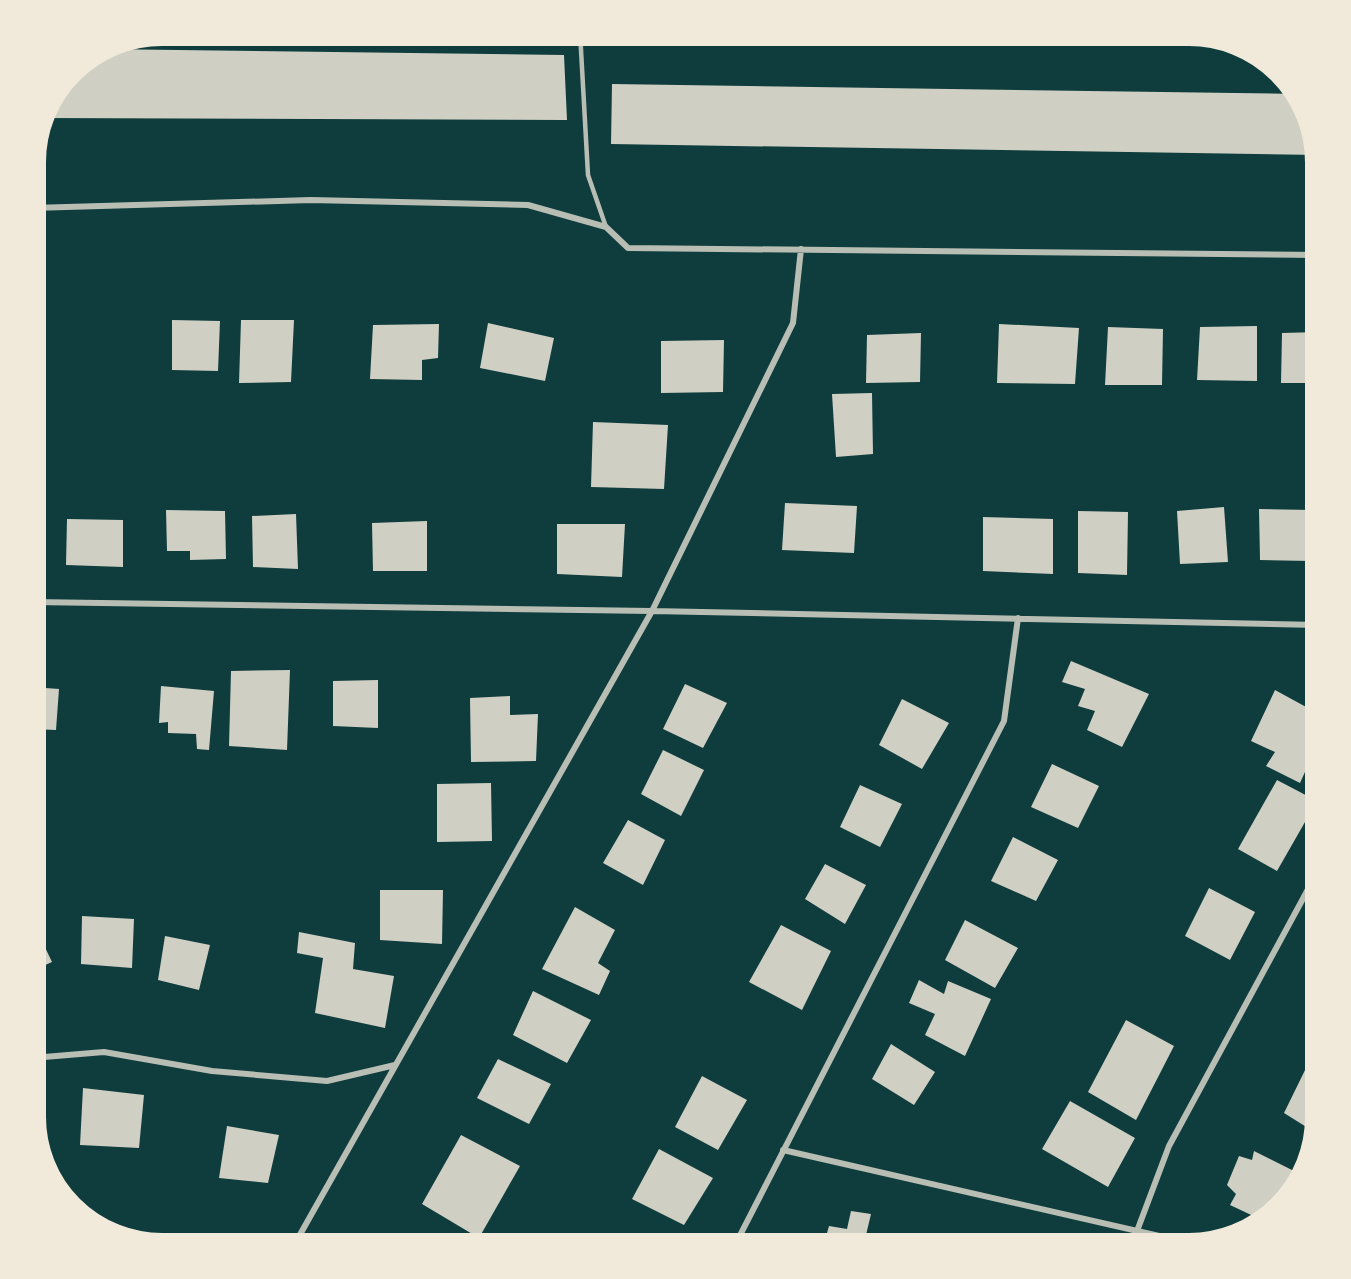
<svg xmlns="http://www.w3.org/2000/svg" width="1351" height="1279" font-family="'Work Sans',sans-serif">
<style>
.building{fill:#cfcfc3}
.lines{fill:none;stroke-linecap:round;stroke-linejoin:round}
.service{stroke:#b8beb3;stroke-width:4.5}
.minor{stroke:#b8beb3;stroke-width:6}
.rim{fill:none;stroke:#f1e9da;stroke-width:8}
</style>
<rect width="100%" height="100%" fill="#0f3d3e"/>
<path class="building" d="M680,32H1198L1235,41L680,34Z
M99,49L564,55L567,120L41,118L45,104L76,64Z
M612,84L1298,94L1309,111L1319,155L611,144Z
M172,320L220,321L218,371L172,370Z
M241,320H294L291,382L239,383Z
M488,323L554,338L545,381L480,368Z
M439,324L438,358L422,360V380L370,379L373,325Z
M999,324L1079,328L1075,384L997,383Z
M1257,326V381L1197,380L1200,327Z
M1108,327L1163,329L1162,385H1105Z
M1319,332V383H1281L1282,333Z
M921,333L920,382L866,383L867,335Z
M724,340L723,392L661,393V341Z
M872,393L873,454L836,457L832,394Z
M593,422L668,425L664,489L591,487Z
M785,503L857,506L854,553L782,550Z
M1224,507L1228,562L1180,564L1177,511Z
M1259,509L1312,510L1311,561L1260,560Z
M166,510L225,511L226,559L190,560V551H167Z
M1078,511L1128,512L1127,575L1078,573Z
M296,514L298,569L253,567L252,516Z
M983,517L1053,519V574L983,571Z
M67,519L123,520V567L66,565Z
M427,521V571H373L372,523Z
M557,524H625L622,577L557,574Z
M1071,661L1149,694L1122,747L1087,730L1095,711L1078,706L1085,689L1062,682Z
M290,670L287,750L229,746L231,671Z
M378,680V728L333,726V681Z
M685,684L727,703L703,748L663,729Z
M161,686L214,691L209,750L197,749L196,734L168,733V722L159,723Z
M32,687L59,689L56,730L32,729Z
M1275,690L1319,714V741L1300,783L1266,766L1275,752L1251,741Z
M510,696V715L538,714L536,761L471,762L470,698Z
M902,699L949,723L922,769L879,745Z
M663,750L704,770L681,816L641,794Z
M1052,764L1099,786L1078,828L1031,807Z
M1277,780L1317,801L1277,871L1238,849Z
M491,783L492,841L437,842V784Z
M860,785L902,804L880,847L840,827Z
M628,820L665,840L643,885L603,863Z
M1013,837L1058,860L1036,901L991,881Z
M825,864L866,885L845,924L805,899Z
M1209,888L1255,912L1230,960L1185,936Z
M380,890H443L442,944L380,940Z
M575,907L615,930L598,963L610,971L599,995L542,969Z
M82,916L134,919L132,968L81,964Z
M965,920L1018,948L995,988L945,960Z
M33,922L52,962L32,971V923Z
M781,925L831,951L802,1010L749,982Z
M299,932L355,943L353,969L394,976L385,1028L315,1013L323,958L297,953Z
M165,936L210,945L199,990L158,980Z
M32,974L39,991L32,994Z
M919,980L944,994L948,981L991,999L965,1056L925,1035L935,1014L909,1003Z
M533,991L591,1020L567,1063L513,1035Z
M1126,1020L1174,1046L1136,1120L1088,1092Z
M891,1044L935,1072L914,1105L872,1079Z
M498,1059L551,1084L529,1124L477,1098Z
M1307,1066L1319,1073L1320,1118L1316,1133L1284,1113Z
M702,1076L747,1100L718,1150L675,1127Z
M83,1088L144,1095L139,1148L80,1145Z
M1070,1101L1135,1138L1108,1187L1042,1149Z
M227,1126L279,1135L268,1183L219,1178Z
M461,1135L520,1166L479,1238L422,1204Z
M659,1149L713,1178L684,1225L632,1199Z
M1254,1151L1304,1176L1281,1210L1264,1221L1230,1205L1236,1194L1227,1185L1239,1156L1252,1160Z
M851,1211L871,1214L866,1235L882,1236L879,1247H823L829,1226L847,1229Z
M920,1241L943,1246V1247H919Z"/>
<g class="lines">
<path class="service" d="M580,32L588,175L606,227"/>
<path class="minor" d="M32,208L311,200L528,205L606,227L628,248L1319,255
M32,602L652,611L1319,625
M32,1058L104,1052L212,1071L327,1081L395,1065
M783,1150L1203,1246
M1137,1231L1169,1146L1319,869
M293,1247L652,611L793,323L801,249
M734,1247L1004,721L1018,618"/>
</g>
<path d="M0 0H1351V1279H0ZM162 42H1189A120 120 0 0 1 1309 162V1117A120 120 0 0 1 1189 1237H162A120 120 0 0 1 42 1117V162A120 120 0 0 1 162 42Z" fill="#f1e9da" fill-rule="evenodd"/>
<path class="rim" d="M162 42H1189A120 120 0 0 1 1309 162V1117A120 120 0 0 1 1189 1237H162A120 120 0 0 1 42 1117V162A120 120 0 0 1 162 42Z"/>
</svg>
